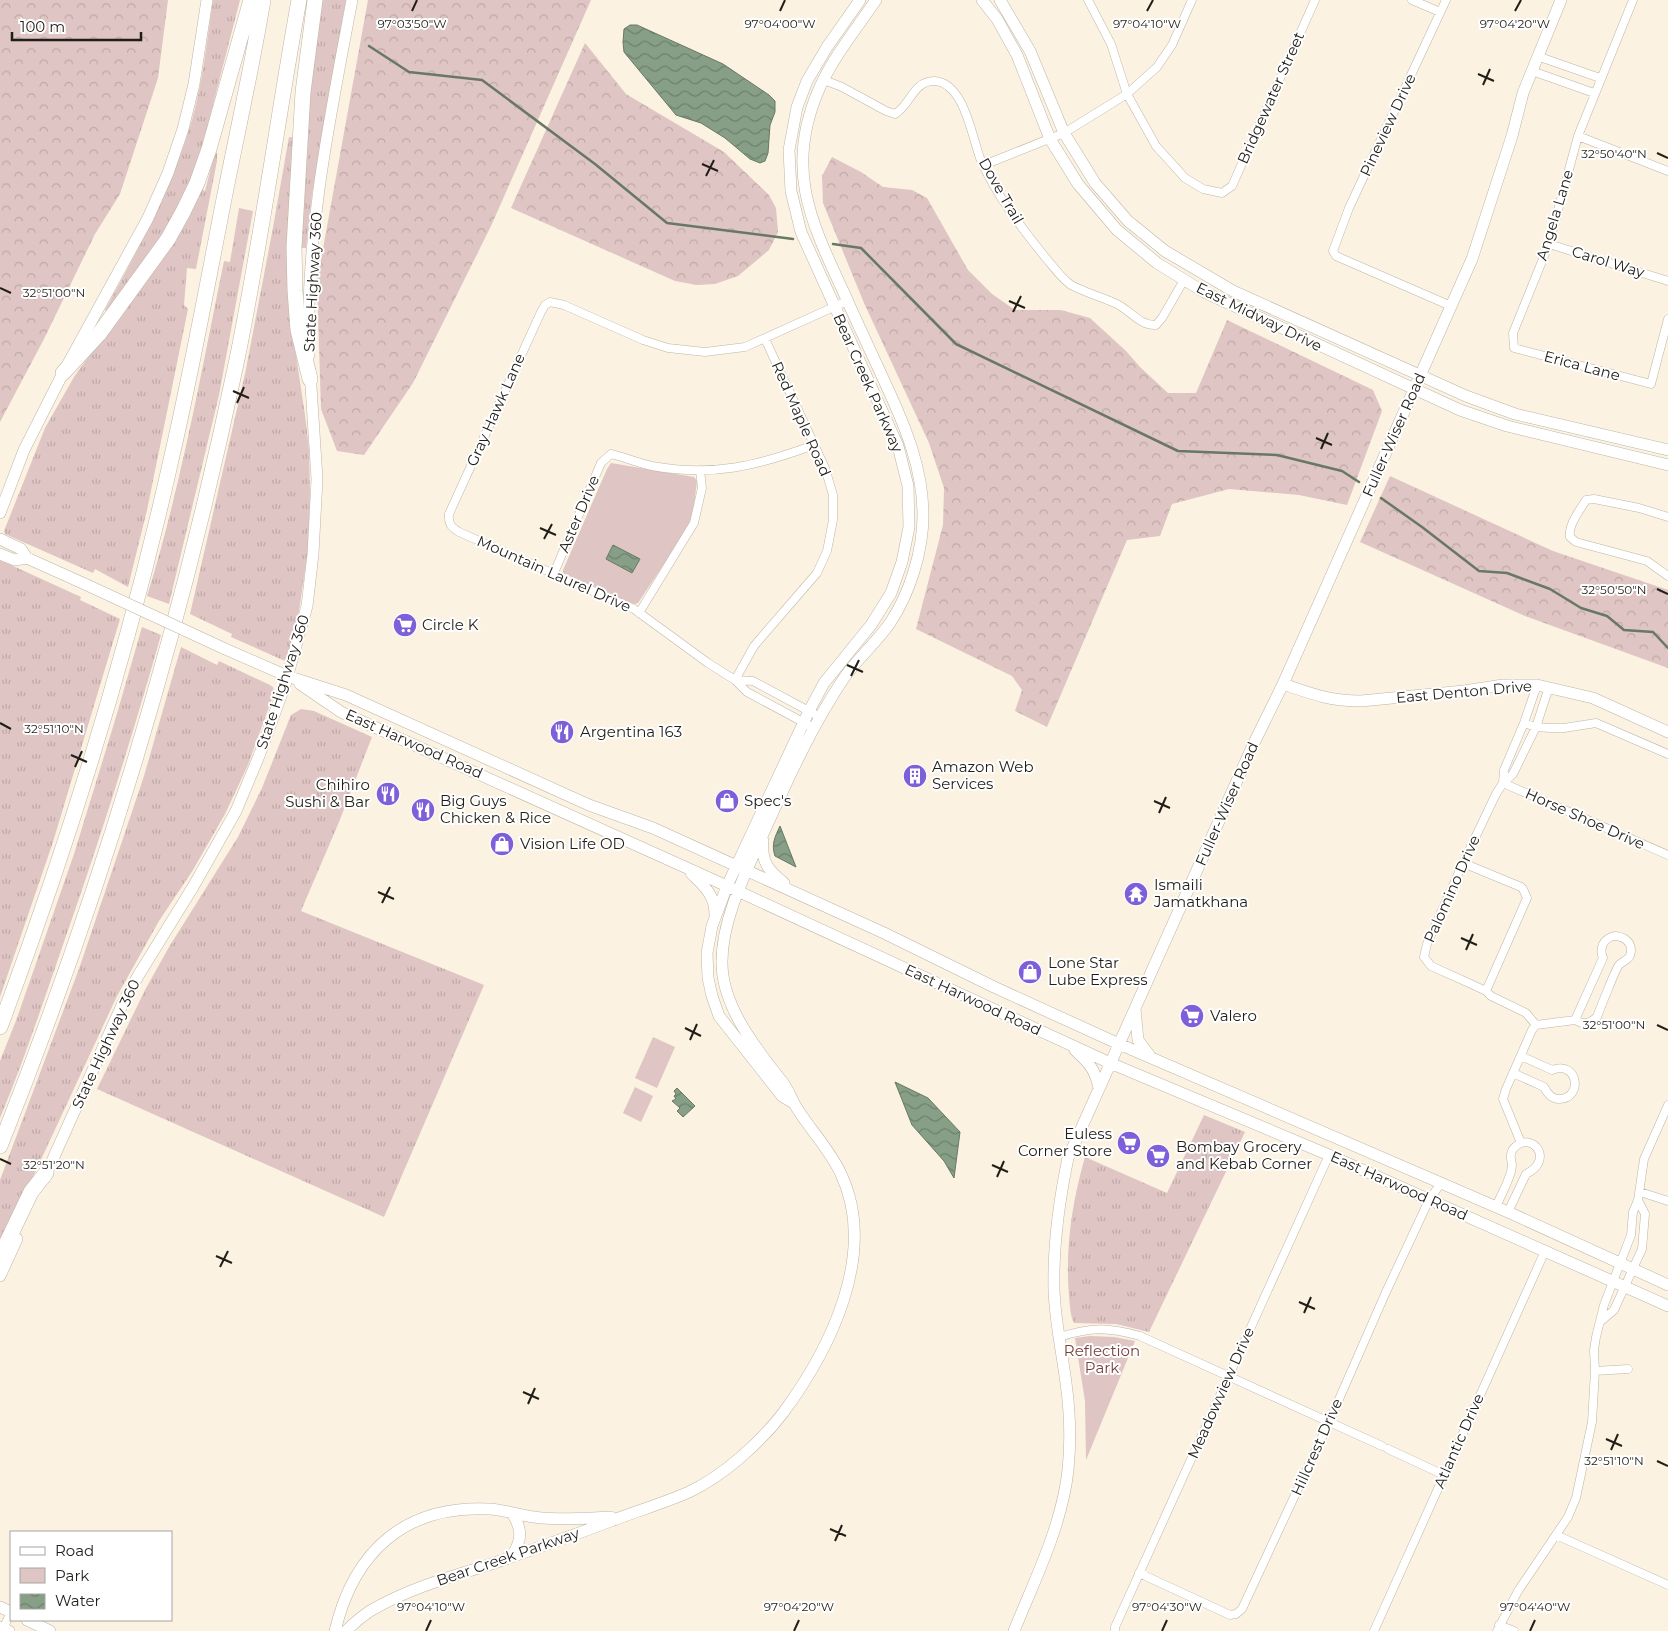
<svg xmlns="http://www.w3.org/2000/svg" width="1668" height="1631" font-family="Montserrat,sans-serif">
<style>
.grass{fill:url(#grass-tufts)}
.forest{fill:url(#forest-crowns)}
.park{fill:#dfc5c3}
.water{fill:url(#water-waves);stroke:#687865}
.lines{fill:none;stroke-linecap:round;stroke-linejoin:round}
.stream{stroke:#687865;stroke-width:2.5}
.street-casing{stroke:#bdb5a6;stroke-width:9}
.secondary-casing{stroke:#bdb5a6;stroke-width:12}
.highway-casing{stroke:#bdb5a6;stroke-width:16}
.street{stroke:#fff;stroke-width:8}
.secondary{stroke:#fff;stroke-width:11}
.highway{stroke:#fff;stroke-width:15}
.secondary-bridge-casing{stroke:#bdb5a6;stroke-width:12;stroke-linecap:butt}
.secondary-bridge{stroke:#fff;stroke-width:11}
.ticks{fill:none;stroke:#211e18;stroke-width:2}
.labels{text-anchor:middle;stroke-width:4;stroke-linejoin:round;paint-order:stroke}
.street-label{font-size:15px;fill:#211e18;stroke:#fff}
.poi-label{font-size:15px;fill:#211e18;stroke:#fff;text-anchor:start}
.park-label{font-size:15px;fill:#77403e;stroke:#fff}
.ticks-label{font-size:12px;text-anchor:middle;fill:#211e18;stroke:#fff;stroke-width:4;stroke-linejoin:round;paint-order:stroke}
</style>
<defs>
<pattern id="grass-tufts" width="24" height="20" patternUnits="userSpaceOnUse" patternTransform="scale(1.25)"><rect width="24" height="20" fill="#dfc5c3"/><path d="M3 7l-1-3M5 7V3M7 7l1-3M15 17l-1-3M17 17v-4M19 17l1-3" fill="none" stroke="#bfa9a7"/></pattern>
<pattern id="forest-crowns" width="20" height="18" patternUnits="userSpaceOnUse" patternTransform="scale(1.25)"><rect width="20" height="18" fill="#dfc5c3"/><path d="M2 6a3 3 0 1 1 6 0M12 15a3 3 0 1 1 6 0" fill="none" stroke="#bfa9a7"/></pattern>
<pattern id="water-waves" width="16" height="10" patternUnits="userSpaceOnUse" patternTransform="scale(1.25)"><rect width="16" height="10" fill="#869f86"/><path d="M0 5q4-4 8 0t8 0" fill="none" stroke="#6d816d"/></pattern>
</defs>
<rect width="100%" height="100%" fill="#fbf2e2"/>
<path class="grass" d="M213,0H240L208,124L210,127L206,141L177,213L109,313L105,310C139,248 172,188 192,120C203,81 207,40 213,0Z
M319,0H346L312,194L306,248H299L305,134Z
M289,137L296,138L294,342L305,415L309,449L310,495L308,550L299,611L290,654L288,659L285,661L231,637L232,634L190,614L245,374L272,233Z
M215,152L217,153V161L196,269L187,268L184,305L188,309L147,510L128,587L95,569L93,573L5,534L4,531L45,428L74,377L96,346L208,172L203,190L205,191Z
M239,208L253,211L219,395L169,604L147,596C181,487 201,373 224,261L230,262Z
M0,560L81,597L80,600L120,619L53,842L0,997Z
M142,627L161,635C132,737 101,837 66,936C45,997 25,1058 0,1118V1061L17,1018L74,854L116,717Z
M181,647L217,665L219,661L270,685L273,687L274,693L248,765L225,814L193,870L159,921L117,996L0,1248V1180L80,966L144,776Z
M301,709L314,711L372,737L339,822L301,911L484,985L384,1217L97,1089L145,990L169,947L238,837L262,788L291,715Z
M1204,1115L1245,1132L1149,1332L1116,1324L1074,1323C1070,1315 1070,1305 1069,1296C1065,1249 1072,1202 1085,1157L1167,1193Z"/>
<path class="forest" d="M0,0H168L158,78L120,194L95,234L44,339L0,422Z
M368,0H591L491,226L413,383L364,455L337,451L321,409L317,282Z
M585,43L626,94L724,152L769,195L776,208L778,232L769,250L738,276L715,284L697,285L675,281L511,208Z
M832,157L861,172L883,187L912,190L927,198L968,270L992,294L1015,310H1061L1090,318L1126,351L1140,367L1168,393H1196L1227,320L1373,390L1382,411L1347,505L1299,495L1229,489L1172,504L1160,536L1127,540L1047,727L1015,711L1022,690L1012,676L916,629L943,525L944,488L929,443L864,303L823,203L822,176Z
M1390,476L1553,551L1668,590V668L1525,616L1360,542Z"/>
<path class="park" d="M611,463L694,477L697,481L692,522L638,603L632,605L563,573V570L607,469Z
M653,1037L675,1047L657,1088L635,1078Z
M635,1087L653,1096L641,1122L623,1113Z
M1090,1336L1114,1337L1135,1341L1086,1460L1085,1401L1075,1338Z"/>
<path class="water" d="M630,25H637L723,64L769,95L775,101V112L770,125L768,153L765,161L760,163L750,159L725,138L701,123L676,115L624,52L623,42L624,29Z
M613,545L640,559L632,573L606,559Z
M780,826L796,867L775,856C771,844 775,837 780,826Z
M895,1082L928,1098L960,1132L954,1178L944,1161L912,1125Z
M677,1088L695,1106L683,1117L677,1111L680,1108L672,1101L676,1099L674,1096L676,1094L674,1091Z"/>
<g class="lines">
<path class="stream" d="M369,46L409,72L482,80L595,164L667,223L793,239
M833,244L861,248L956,344L1178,451L1277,455L1342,471L1359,482
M1381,498L1422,527L1479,571L1507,573L1550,589L1581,608L1607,616L1624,630L1653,632L1668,648"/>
<g class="street-casing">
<path id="street" d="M1088,0L1111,44L1127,94L1156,146L1185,178L1203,189L1222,193L1232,186L1315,0
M1412,0L1440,12
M1446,0L1349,208L1333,251L1336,256L1451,306
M1633,0L1578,136L1549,244L1513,333L1514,348L1651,384L1668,319
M1537,56L1600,78
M1532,71L1594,93
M824,80L842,87L886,111L895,114C910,106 913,81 934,81C964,82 972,137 980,158C995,194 1021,227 1045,257C1053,266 1061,278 1071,285C1086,293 1102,297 1117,304C1131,311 1140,326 1156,325L1162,318L1184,280
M1578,136L1668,171
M984,165L1064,133L1127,94L1157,67L1172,45L1192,0
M1549,244L1668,281
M1668,517L1639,508L1594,499L1586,500C1580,510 1568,525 1570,537L1576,542L1647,561L1668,576
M554,573L601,463L611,454C624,457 638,463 652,466C713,477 757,466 814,445
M639,613L694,523L702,488L700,470
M735,680L754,646L817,573L827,551L833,520V495L825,468L765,339
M735,680L753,681L820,717
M1524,723L1536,727L1550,728H1564L1596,723L1668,754
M814,728L747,692L735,680L708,663L634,609L459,532C451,527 448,524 449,514L541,312L545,305L550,302L564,305L643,340L668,348L705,352L745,347L847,301
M1503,783L1668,855
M1503,783L1504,770L1524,723L1537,685
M1463,863L1521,887L1523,889L1527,898L1486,991
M1614,936C1623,936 1631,941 1631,950C1631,960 1624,960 1619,965C1616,968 1600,1009 1597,1017C1589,1024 1584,1025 1575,1020L1603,958C1599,948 1603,939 1614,936Z
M1536,1025L1526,1013L1491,996L1486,991L1471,984L1431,966L1424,957L1427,944L1463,863L1496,794L1503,783L1513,774L1536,727L1549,687
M1513,1073L1544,1087C1547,1093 1552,1099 1559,1099C1583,1099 1579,1060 1552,1070L1521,1056
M1521,1143L1503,1099L1506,1089L1532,1030L1536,1025L1575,1020
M1640,1192L1668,1201
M1496,1207C1501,1194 1511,1179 1512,1166C1512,1161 1509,1156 1512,1151C1514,1147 1517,1145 1521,1143C1538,1138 1551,1162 1526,1174L1508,1212
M1601,1321L1614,1310L1642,1249L1645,1214L1638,1200
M1059,1337C1092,1327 1106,1327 1140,1336L1382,1446
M1595,1371L1628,1369
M1388,1449L1444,1475
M1556,1535L1668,1585
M1139,1573L1230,1615L1236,1614L1242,1609L1329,1422L1386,1292L1429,1200L1441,1183
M1499,1625L1514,1631
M2,1631L11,1612
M1115,1631V1627L1329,1155
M1374,1631L1545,1251
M1497,1631L1518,1591L1568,1517L1576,1498L1592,1422L1595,1371L1594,1350L1596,1337L1604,1305L1631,1235L1633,1212L1638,1200L1644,1159L1668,1105"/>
</g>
<g class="secondary-casing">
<path id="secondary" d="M982,0L997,19L1017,55L1050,139L1078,184L1117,230L1157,263L1204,292L1460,410L1507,426L1668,465
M1000,0L1030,51L1064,133L1095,183L1128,221L1165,251L1233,291L1466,396L1515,414L1668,450
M309,355C305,235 330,117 352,0
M0,513L24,450L63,373L148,218L168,173L183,129L194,84L207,0
M0,539L21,549L27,558
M0,554L15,560L27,558L87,585
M223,648L287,676L346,695L589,805L653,828L884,933L994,987L1119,1044L1508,1212L1668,1285
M300,684L341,712L718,882L1110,1063L1329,1155L1668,1306
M1283,684C1312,694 1330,701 1361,701L1464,691L1503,685H1537L1593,698L1668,732
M763,840C761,862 768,870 784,883
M691,873C704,886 715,895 715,914
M1135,1009L1138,1040L1150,1056
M1075,1050C1089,1063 1095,1069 1099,1088
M792,1102L782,1096L719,1016L712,996L708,978L707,953L712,926L727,886L809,711L824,683L871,625L891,593L902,562L909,527L908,486L898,446L801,232L791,191L789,150L797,107L807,81L827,47L860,0
M44,1179L123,1003L138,976L193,887L236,811L259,756L285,685L307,606L313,554L317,479L310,371
M0,1276L17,1239
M511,1557C522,1541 523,1530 512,1513
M0,1607L11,1612
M27,1620L50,1631
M0,1627L9,1631
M335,1631C354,1551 405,1505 489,1509C507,1510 525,1517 542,1518C565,1520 588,1518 611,1517
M346,1631C353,1624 361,1617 370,1611C405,1590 446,1578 485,1566C527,1552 569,1537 611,1521C637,1511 664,1503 689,1492C723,1476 760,1443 783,1413C831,1348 878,1253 841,1174C829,1148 809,1129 795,1105C790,1096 788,1088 780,1079C754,1046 721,1004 722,961C722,919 746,872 763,834C787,781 811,727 844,678C857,659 876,643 890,623C910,593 923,551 923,515C923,470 906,428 887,387C873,356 858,325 844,293C810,220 784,167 820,87C834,56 857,28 876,0
M1014,1631C1035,1579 1062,1526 1068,1470C1071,1441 1070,1412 1066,1383C1062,1352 1055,1321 1054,1290C1053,1246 1059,1201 1068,1158L1253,745L1283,684L1472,259L1512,136L1523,93L1561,0"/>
</g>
<g class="highway-casing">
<path id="highway" d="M63,373L99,334L168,239L183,212L197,183L209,149L251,0
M310,379L298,330L295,291L294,247L303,92L315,0
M0,1027C69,842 128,652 171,460C191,374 207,286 224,199C237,133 252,67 263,0
M0,1146C101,893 180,631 236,364C261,244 277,121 299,0
M0,1257L31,1192L46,1173"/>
</g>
<use href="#street" class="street"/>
<use href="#secondary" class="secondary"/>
<use href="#highway" class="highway"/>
<g class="secondary-bridge-casing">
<path id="secondary-bridge" d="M87,585L223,648"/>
</g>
<use href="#secondary-bridge" class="secondary-bridge"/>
</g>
<path class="ticks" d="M412,11L417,0M780,11L785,0M1147,11L1153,0M1515,11L1521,0M1478,74L1494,81M1483,85L1490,69M1657,153L1668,158M702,164L718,171M706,176L714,160M0,288L11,293M1009,301L1025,308M1013,312L1021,296M233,391L249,398M237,403L244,387M1316,438L1332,445M1321,449L1328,433M540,528L556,535M544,539L552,524M1657,589L1668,594M847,665L863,672M851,676L859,660M0,723L11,729M71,755L87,762M75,767L82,751M1154,801L1170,808M1159,813L1166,797M378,892L394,899M382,903L390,887M1461,938L1477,945M1466,950L1473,934M1657,1025L1668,1030M685,1028L701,1036M690,1040L697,1024M0,1159L11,1164M992,1165L1008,1172M997,1177L1004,1161M216,1256L232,1263M220,1267L228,1251M1299,1302L1315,1309M1304,1313L1311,1297M523,1392L539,1399M528,1404L535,1388M1606,1439L1622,1446M1611,1450L1618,1434M1657,1461L1668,1466M830,1529L846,1536M835,1541L842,1525M426,1631L431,1620M794,1631L799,1620M1162,1631L1167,1620M1530,1631L1535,1620"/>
<defs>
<g id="supermarket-disc" transform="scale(1.25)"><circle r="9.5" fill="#7d5fda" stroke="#fff"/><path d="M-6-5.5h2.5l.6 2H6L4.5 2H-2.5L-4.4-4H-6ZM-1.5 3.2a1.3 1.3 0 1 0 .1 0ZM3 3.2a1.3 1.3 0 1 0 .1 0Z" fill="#fff"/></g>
<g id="restaurant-disc" transform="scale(1.25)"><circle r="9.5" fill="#7d5fda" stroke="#fff"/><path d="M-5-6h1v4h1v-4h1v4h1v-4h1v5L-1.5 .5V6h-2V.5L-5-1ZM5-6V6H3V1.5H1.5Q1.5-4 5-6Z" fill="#fff"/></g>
<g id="building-disc" transform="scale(1.25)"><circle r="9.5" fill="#7d5fda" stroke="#fff"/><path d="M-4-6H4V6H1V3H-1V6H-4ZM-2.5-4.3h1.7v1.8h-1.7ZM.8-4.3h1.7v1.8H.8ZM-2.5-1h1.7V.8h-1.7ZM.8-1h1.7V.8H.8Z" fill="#fff"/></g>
<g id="shop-disc" transform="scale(1.25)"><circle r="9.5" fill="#7d5fda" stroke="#fff"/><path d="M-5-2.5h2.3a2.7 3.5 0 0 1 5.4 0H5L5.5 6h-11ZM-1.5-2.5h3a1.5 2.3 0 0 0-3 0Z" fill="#fff"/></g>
<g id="temple-disc" transform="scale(1.25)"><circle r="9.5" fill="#7d5fda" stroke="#fff"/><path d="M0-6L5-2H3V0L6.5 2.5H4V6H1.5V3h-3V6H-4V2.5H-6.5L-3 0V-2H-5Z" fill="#fff"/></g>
</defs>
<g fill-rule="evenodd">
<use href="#supermarket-disc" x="405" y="625"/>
<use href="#restaurant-disc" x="562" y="732"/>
<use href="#building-disc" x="915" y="776"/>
<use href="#restaurant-disc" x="388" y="794"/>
<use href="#shop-disc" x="727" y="801"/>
<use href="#restaurant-disc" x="423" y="810"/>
<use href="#shop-disc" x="502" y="844"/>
<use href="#temple-disc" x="1136" y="894"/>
<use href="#shop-disc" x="1030" y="972"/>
<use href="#supermarket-disc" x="1192" y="1016"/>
<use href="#supermarket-disc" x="1129" y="1143"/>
<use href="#supermarket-disc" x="1158" y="1156"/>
</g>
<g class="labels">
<g class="street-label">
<text transform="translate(1271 98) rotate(-66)" y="5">Bridgewater Street</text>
<text transform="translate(1388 125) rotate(-65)" y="5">Pineview Drive</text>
<text transform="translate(1001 191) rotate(60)" y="5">Dove Trail</text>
<text transform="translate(1555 215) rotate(-73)" y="5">Angela Lane</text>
<text transform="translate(1608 262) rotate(17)" y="5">Carol Way</text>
<text transform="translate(313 282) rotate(-87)" y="5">State Highway 360</text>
<text transform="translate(1259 317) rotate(26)" y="5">East Midway Drive</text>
<text transform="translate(1582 366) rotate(15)" y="5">Erica Lane</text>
<text transform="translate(868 383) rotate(66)" y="5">Bear Creek Parkway</text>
<text transform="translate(496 410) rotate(-66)" y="5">Gray Hawk Lane</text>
<text transform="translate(801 419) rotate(66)" y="5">Red Maple Road</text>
<text transform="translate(1394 435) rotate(-66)" y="5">Fuller-Wiser Road</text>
<text transform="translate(579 514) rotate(-67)" y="5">Aster Drive</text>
<text transform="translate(554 574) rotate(24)" y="5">Mountain Laurel Drive</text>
<text transform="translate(283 682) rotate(-72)" y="5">State Highway 360</text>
<text transform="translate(1464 692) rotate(-5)" y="5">East Denton Drive</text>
<text transform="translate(414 744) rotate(24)" y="5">East Harwood Road</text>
<text transform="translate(1227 804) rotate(-66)" y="5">Fuller-Wiser Road</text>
<text transform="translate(1585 819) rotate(24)" y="5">Horse Shoe Drive</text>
<text transform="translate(1452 889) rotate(-66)" y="5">Palomino Drive</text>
<text transform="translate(973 1000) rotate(25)" y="5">East Harwood Road</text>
<text transform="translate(106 1044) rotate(-65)" y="5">State Highway 360</text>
<text transform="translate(1399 1186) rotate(24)" y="5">East Harwood Road</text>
<text transform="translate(1221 1393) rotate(-66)" y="5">Meadowview Drive</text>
<text transform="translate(1459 1441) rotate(-66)" y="5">Atlantic Drive</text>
<text transform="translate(1317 1447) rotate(-66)" y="5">Hillcrest Drive</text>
<text transform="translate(508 1557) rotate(-19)" y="5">Bear Creek Parkway</text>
</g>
<g class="poi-label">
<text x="422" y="630">Circle K</text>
<text x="580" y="737">Argentina 163</text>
<text x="932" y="772">Amazon Web<tspan x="932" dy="17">Services</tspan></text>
<text x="370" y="790" text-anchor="end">Chihiro<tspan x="370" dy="17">Sushi &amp; Bar</tspan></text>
<text x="440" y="806">Big Guys<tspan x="440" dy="17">Chicken &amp; Rice</tspan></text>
<text x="744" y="806">Spec's</text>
<text x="520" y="849">Vision Life OD</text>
<text x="1154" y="890">Ismaili<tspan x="1154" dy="17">Jamatkhana</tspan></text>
<text x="1048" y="968">Lone Star<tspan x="1048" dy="17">Lube Express</tspan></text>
<text x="1210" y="1021">Valero</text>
<text x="1112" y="1139" text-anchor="end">Euless<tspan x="1112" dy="17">Corner Store</tspan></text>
<text x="1176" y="1152">Bombay Grocery<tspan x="1176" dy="17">and Kebab Corner</tspan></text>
</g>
<g class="park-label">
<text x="1102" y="1356">Reflection<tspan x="1102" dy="17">Park</tspan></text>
</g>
</g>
<g class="ticks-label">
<text x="412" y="28">97°03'50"W</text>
<text x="780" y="28">97°04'00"W</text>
<text x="1147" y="28">97°04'10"W</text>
<text x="1515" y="28">97°04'20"W</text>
<text x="1614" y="158">32°50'40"N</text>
<text x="54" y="297">32°51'00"N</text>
<text x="1614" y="594">32°50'50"N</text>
<text x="54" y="733">32°51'10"N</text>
<text x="1614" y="1029">32°51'00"N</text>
<text x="54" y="1169">32°51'20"N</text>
<text x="1614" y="1465">32°51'10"N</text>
<text x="431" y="1611">97°04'10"W</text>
<text x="799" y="1611">97°04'20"W</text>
<text x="1167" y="1611">97°04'30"W</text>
<text x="1535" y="1611">97°04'40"W</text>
</g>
<rect x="10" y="1531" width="162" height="90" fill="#ffffff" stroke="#a6a5a3"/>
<rect x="20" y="1547" width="25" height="8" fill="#ffffff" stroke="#a6a5a3"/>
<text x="55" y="1556" font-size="15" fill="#211e18">Road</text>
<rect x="20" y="1568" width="25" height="15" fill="#dfc5c3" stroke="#a6a5a3"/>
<text x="55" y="1581" font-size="15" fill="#211e18">Park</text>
<rect x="20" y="1594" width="25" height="15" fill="url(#water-waves)" stroke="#a6a5a3"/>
<text x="55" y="1606" font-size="15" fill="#211e18">Water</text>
<path d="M12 32v8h129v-8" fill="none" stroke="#211e18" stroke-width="2.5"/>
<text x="20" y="32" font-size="15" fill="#211e18" stroke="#ffffff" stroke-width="4" paint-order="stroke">100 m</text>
</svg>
